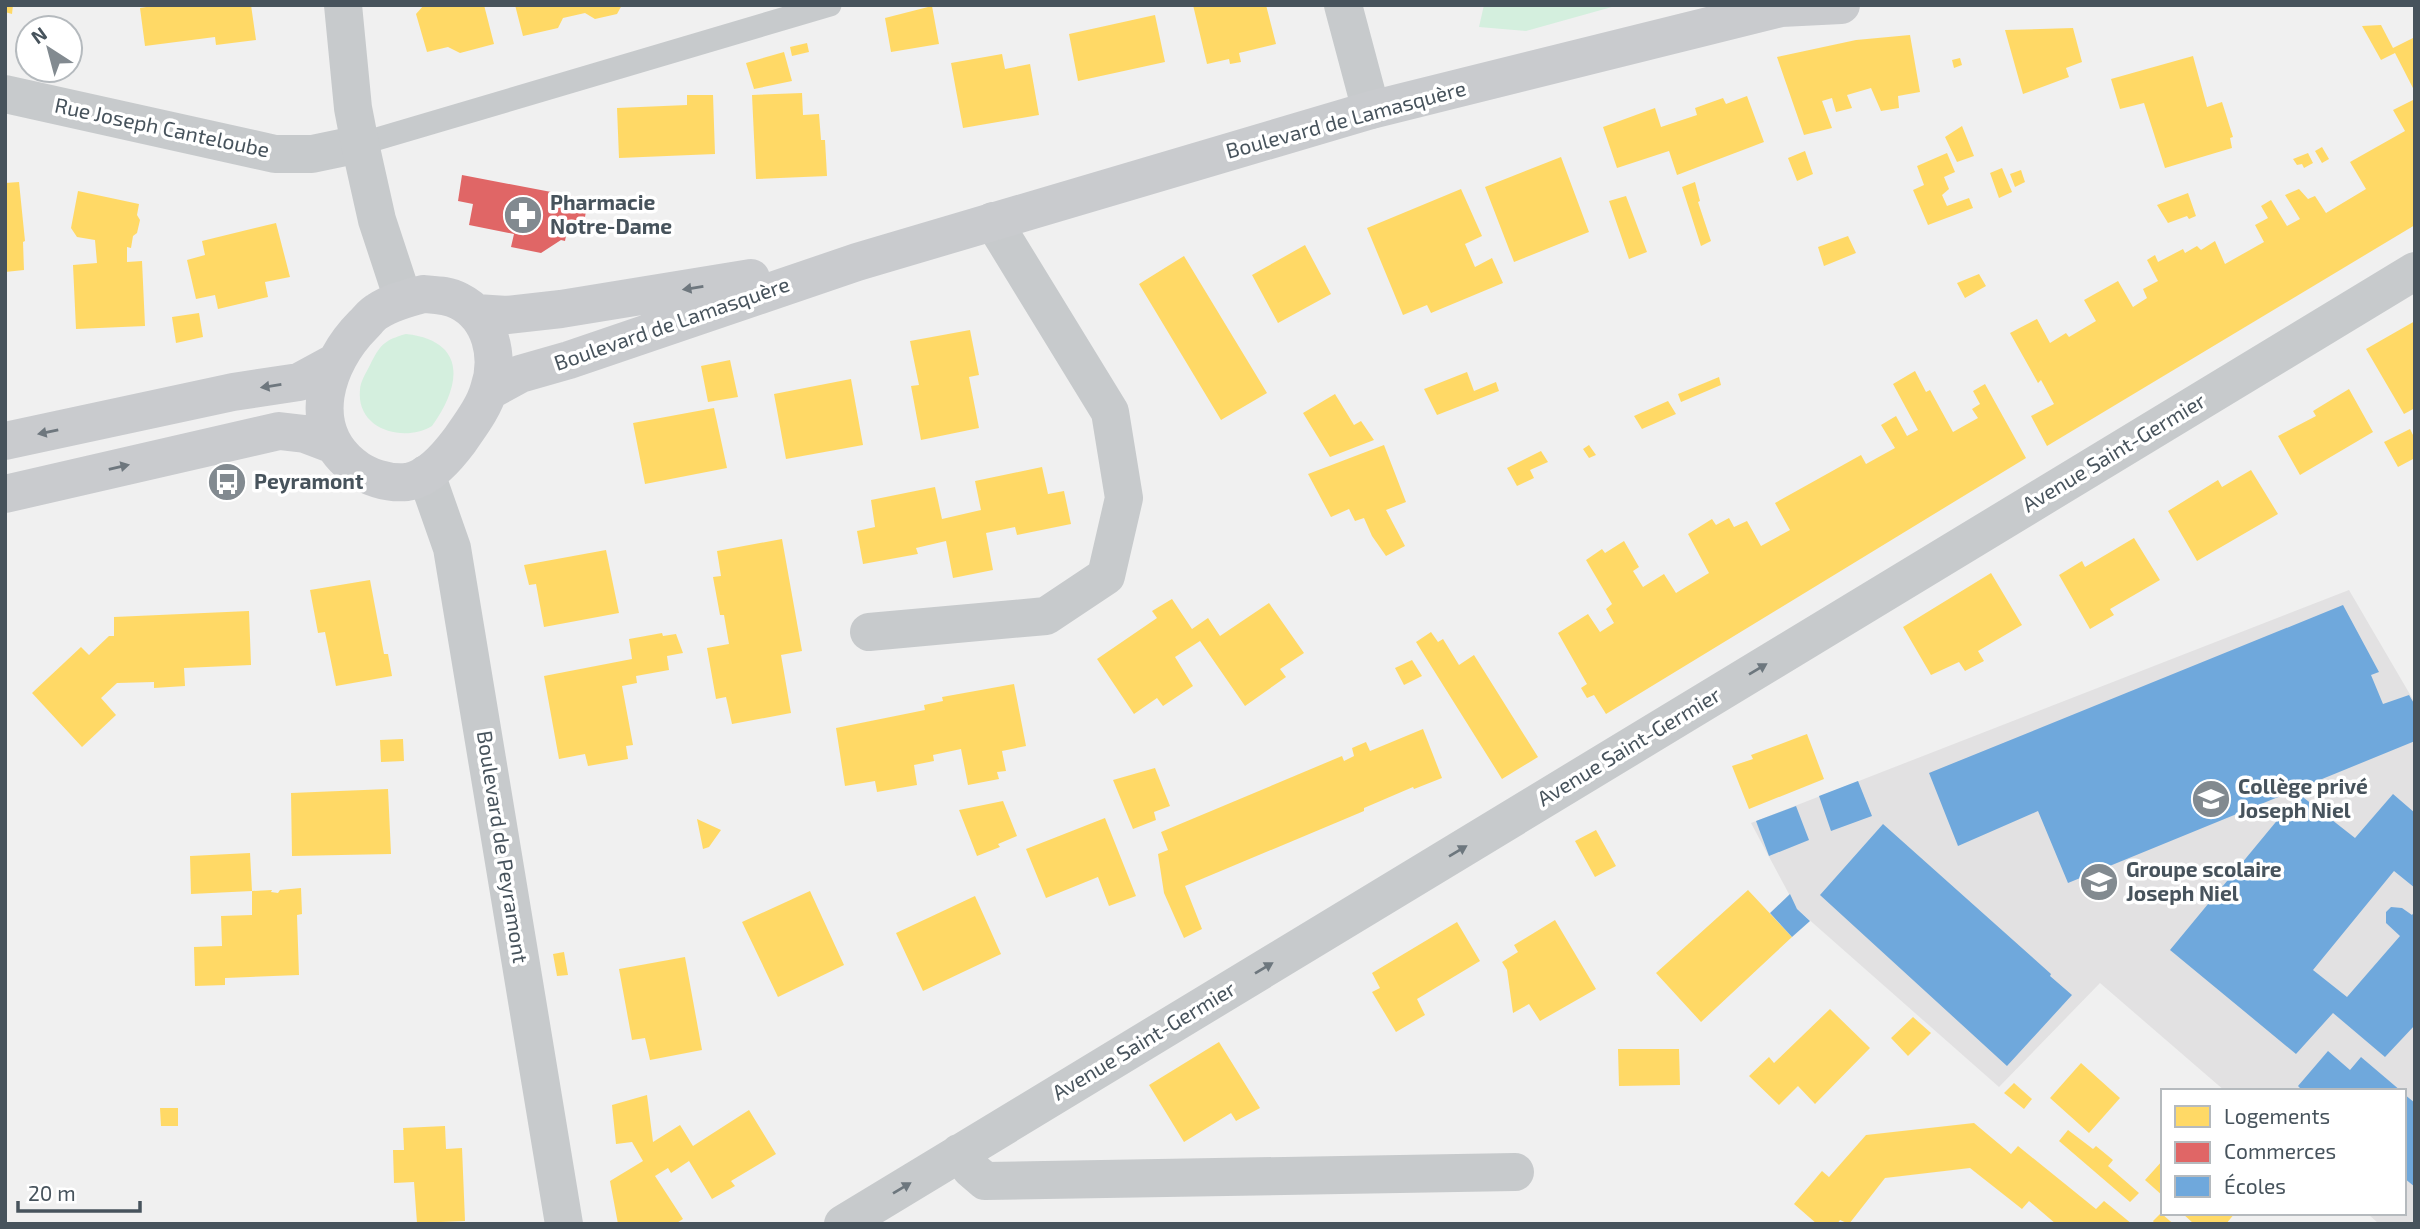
<svg xmlns="http://www.w3.org/2000/svg" width="2420" height="1229" font-family="'Exo 2',sans-serif">
<style>
.education{fill:#e2e1e2}
.green{fill:#d4efde}
.homes{fill:#ffd966}
.shops{fill:#e06666}
.schools{fill:#6fa8dc}
.lines{fill:none;stroke-linecap:round;stroke-linejoin:round}
.service{stroke:#c7cacc;stroke-width:23}
.minor{stroke:#c7cacc;stroke-width:38}
.tertiary{stroke:#c7cacc;stroke-width:38}
.secondary{stroke:#c9cbce;stroke-width:38}
.oneway{fill:#6e777e}
.oneway2{fill:#6d777e}
.labels{text-anchor:middle;stroke-width:7;stroke-linejoin:round;paint-order:stroke}
.street-label{font-size:21px;fill:#47535c;stroke:#fff}
.poi-label{font-size:21px;font-weight:bold;fill:#47535c;stroke:#fff;text-anchor:start}
</style>
<rect width="100%" height="100%" fill="#f0f0f0"/>
<path class="education" d="M2349,590L2415,703V1224H2379L2367,1213H2404V1091H2225L2100,983L1999,1087L1797,909L1751,823Z"/>
<path class="green" d="M1484,5H1619L1526,31L1479,27Z
M406,334C468,341 461,386 432,426C404,443 356,430 360,390C360,382 366,373 370,365C380,345 384,340 406,334Z"/>
<path class="homes" d="M5,5H13L12,14L5,12Z
M159,5H251L256,40L216,45L215,37L145,46L140,8Z
M424,5H484L494,44L460,53L448,47L427,52L416,14Z
M515,5H622L617,14L595,19L585,13L563,18L558,28L523,36Z
M1193,5H1266L1276,44L1239,53L1241,62L1230,64L1229,59L1207,64Z
M932,6L939,44L891,52L885,18Z
M1155,15L1165,62L1078,81L1069,34Z
M2381,25L2393,48L2415,37V92L2395,53L2381,60L2362,26Z
M2073,28L2082,62L2066,68L2069,77L2023,94L2005,30Z
M1910,35L1920,92L1898,96L1899,108L1881,111L1871,88L1847,95L1852,108L1836,112L1832,98L1822,101L1832,128L1804,135L1777,57L1856,40Z
M807,43L809,52L792,56L790,47Z
M784,52L792,81L754,89L746,63Z
M1002,54L1005,69L1030,64L1039,115L963,128L951,63Z
M2193,56L2207,107L2222,102L2233,137L2230,138L2232,148L2165,168L2144,103L2120,109L2111,79Z
M1960,58L1962,65L1954,68L1952,60Z
M802,93L803,115L819,114L821,140H825L827,176L756,179L752,95Z
M687,95H713L715,154L619,158L617,108L687,105Z
M1747,96L1764,142L1677,175L1669,151L1617,168L1603,127L1655,108L1661,127L1697,115L1695,108L1723,98L1726,104Z
M2415,99V225L2047,446L2031,416L2054,404L2041,380L2038,383L2010,333L2037,319L2050,343L2066,333L2069,337L2096,321L2084,300L2118,281L2133,307L2147,298L2143,289L2158,281L2147,260L2155,255L2158,262L2183,249L2185,253L2197,246L2201,250L2215,241L2225,264L2264,242L2255,225L2268,218L2261,206L2271,200L2287,226L2300,219L2285,195L2299,189L2308,199L2315,196L2326,213L2366,189L2350,162L2405,131L2393,110Z
M1962,126L1974,156L1957,162L1945,137Z
M2322,147L2329,159L2322,163L2315,151Z
M1805,151L1813,174L1797,181L1788,158Z
M1947,153L1955,172L1944,177L1949,189L1942,195L1947,206L1969,198L1973,208L1928,225L1913,190L1924,185L1917,166Z
M2308,153L2313,163L2304,168L2302,164L2297,165L2293,159Z
M1561,157L1589,232L1514,262L1485,187Z
M2002,168L2012,192L1999,198L1990,173Z
M2021,170L2025,182L2015,187L2010,174Z
M19,182L25,241L23,242L24,270L5,272V183Z
M1695,182L1700,201L1698,202L1711,241L1701,246L1682,187Z
M1461,189L1482,236L1465,244L1475,267L1492,258L1503,283L1431,313L1427,305L1403,315L1367,228Z
M78,191L139,204L137,215L140,220L137,233L133,236L131,248L127,247V262L142,261L145,326L76,329L73,265L97,263L95,240L77,237L71,228Z
M2188,193L2196,216L2189,219L2187,216L2168,223L2157,205Z
M1626,196L1647,252L1629,259L1609,201Z
M276,223L290,277L265,282L268,297L218,309L215,295L196,299L187,260L205,255L202,241Z
M1848,236L1856,253L1824,266L1818,247Z
M1305,245L1331,294L1278,323L1252,275Z
M1184,256L1267,393L1221,420L1139,284Z
M1979,274L1986,286L1965,298L1957,283Z
M199,313L203,337L176,343L172,317Z
M2415,321V408L2404,414L2366,349Z
M970,330L979,375L969,377L979,428L921,440L911,386L919,385L910,341Z
M730,360L738,397L708,402L701,366Z
M1915,371L1926,392L1930,390L1953,432L1978,418L1972,409L1980,404L1973,391L1985,384L2026,458L1606,714L1594,695L1587,698L1581,688L1587,684L1558,633L1588,614L1600,632L1614,623L1606,609L1612,604L1586,560L1602,549L1605,553L1624,541L1639,567L1633,571L1643,587L1664,574L1676,593L1709,573L1688,534L1712,519L1716,525L1729,518L1734,527L1747,521L1761,546L1790,530L1775,503L1861,455L1866,464L1895,448L1881,425L1896,416L1907,436L1918,430L1893,384Z
M1467,372L1474,391L1496,382L1499,391L1437,415L1424,389Z
M1719,377L1721,385L1681,402L1678,394Z
M851,379L863,445L786,459L774,394Z
M2349,389L2373,432L2300,475L2278,436L2316,416L2313,411Z
M1335,394L1354,425L1361,421L1374,440L1330,457L1303,413Z
M1668,401L1676,414L1642,429L1634,416Z
M714,408L727,468L645,484L633,423Z
M2410,429L2415,439V458L2398,467L2384,442Z
M1384,445L1406,502L1386,510L1405,546L1386,556L1372,536L1364,518L1355,521L1349,509L1331,517L1308,474Z
M1589,445L1596,455L1589,458L1583,449Z
M1541,451L1548,462L1530,470L1534,478L1517,486L1507,468Z
M1042,467L1048,494L1064,491L1071,524L1017,535L1015,527L986,533L993,570L953,578L946,541L916,548L918,554L863,564L857,531L875,527L871,500L935,487L942,519L981,510L975,481Z
M2251,470L2278,514L2197,561L2168,511L2218,480L2222,487Z
M2134,538L2160,580L2110,609L2114,615L2090,629L2059,575L2082,561L2085,567Z
M782,539L802,651L781,655L791,713L732,724L726,697L716,699L707,648L729,644L724,615H720L713,577L721,576L717,551Z
M606,550L619,613L544,627L536,584L529,585L524,565Z
M1991,573L2022,625L1978,651L1984,661L1965,671L1959,662L1931,675L1903,627Z
M370,580L384,654H388L392,676L336,686L325,632L318,633L310,590Z
M1172,599L1192,629L1208,618L1220,636L1269,603L1304,653L1280,669L1286,677L1245,706L1200,641L1175,657L1193,686L1163,706L1157,698L1134,714L1097,659L1157,618L1152,611Z
M249,611L251,665L184,668L185,686L154,688V682L117,683L101,698L116,715L82,747L32,693L81,647L89,655L109,636H114V617Z
M1431,632L1438,642L1443,639L1459,665L1474,655L1538,757L1502,779L1416,642Z
M662,633L663,636L676,634L683,653L667,656L669,670L636,676L637,683L622,686L633,745L626,746L628,759L588,766L585,754L559,759L544,676L632,659L629,639Z
M1412,660L1422,676L1404,685L1395,668Z
M1014,684L1026,746L1002,751L1006,771L997,772L999,779L968,785L961,749L933,755L934,761L914,765L917,785L877,792L875,781L845,786L836,728L925,710L924,705L943,701L942,697Z
M1423,729L1442,778L1414,789L1413,787L1364,808V811L1185,886L1202,929L1184,938L1164,893L1158,854L1168,850L1161,832L1342,756L1344,761L1354,756L1352,748L1366,742L1370,751Z
M1807,734L1824,779L1749,809L1732,766L1753,759L1751,755Z
M403,739L404,761L381,762L380,740Z
M1155,768L1170,806L1154,812L1156,820L1133,829L1113,780Z
M388,789L391,854L292,856L291,793Z
M1003,801L1017,836L998,844L1000,847L977,856L959,810Z
M1105,818L1136,896L1109,906L1098,877L1046,898L1026,849Z
M697,819L721,830L709,847L703,849Z
M1596,830L1616,866L1595,877L1575,841Z
M250,853L252,891L191,894L190,856Z
M301,888L302,914L297,915L299,975L225,978V985L195,986L194,947L222,946L221,916L252,915V891L272,890L271,892L278,893L280,890Z
M1748,890L1792,937L1701,1022L1656,973Z
M810,891L844,965L778,997L742,922Z
M975,896L1001,954L923,991L896,933Z
M1555,920L1596,989L1540,1021L1529,1004L1513,1013L1507,970L1502,962L1518,952L1514,945Z
M1457,922L1480,961L1417,999L1425,1015L1396,1032L1372,992L1380,988L1372,973Z
M564,952L568,975L557,976L553,954Z
M685,957L702,1050L650,1060L645,1038L632,1040L619,969Z
M1830,1009L1870,1048L1815,1104L1798,1086L1779,1105L1749,1076L1769,1057L1774,1063Z
M1913,1017L1931,1033L1908,1056L1891,1038Z
M1219,1042L1260,1108L1236,1121L1231,1113L1184,1142L1149,1085Z
M1618,1049H1679L1680,1085L1619,1086Z
M2081,1063L2120,1098L2089,1133L2050,1098Z
M2014,1083L2032,1099L2024,1109L2004,1093Z
M647,1095L653,1142L680,1125L693,1146L749,1110L776,1154L731,1181L735,1186L712,1199L689,1161L671,1173L668,1168L655,1176L683,1219L675,1224H618L610,1181L643,1161L632,1142L616,1144L612,1105Z
M160,1108H178V1126H161Z
M1974,1123L2011,1154L2018,1146L2096,1209L2104,1201L2132,1224H2056L2029,1201L2022,1209L1970,1168L1885,1178L1849,1224L1840,1220L1837,1224H1817L1794,1204L1822,1171L1829,1177L1866,1135Z
M445,1126L446,1149L462,1148L465,1221L417,1223L414,1182L394,1183L393,1150H404L403,1128Z
M2068,1130L2093,1149L2096,1146L2113,1160L2108,1166L2139,1193L2130,1202L2059,1141Z
M2163,1160V1196L2145,1180Z
M2161,1213L2170,1221L2174,1224H2155L2153,1221Z
M2182,1213H2235L2226,1224H2194Z"/>
<path class="shops" d="M462,175L588,199L584,223L569,220L565,241L561,240L541,253L511,247L514,234L469,225L473,204L458,201Z"/>
<path class="schools" d="M2343,605L2379,672L2371,675L2383,704L2409,695L2415,705V741L2068,883L2038,811L1958,846L1929,773Z
M1858,781L1872,816L1831,831L1819,796Z
M2299,794L2355,838L2393,794L2415,813V888L2394,871L2313,970L2347,997L2400,936L2386,923V912L2391,907L2402,908L2412,915L2415,911V1025L2385,1057L2333,1013L2296,1054L2170,950Z
M1796,806L1809,840L1769,856L1756,821Z
M1883,824L2051,974L2050,976L2072,995L2007,1066L1820,895Z
M1790,894L1797,909L1810,921L1792,937L1770,913Z
M2328,1051L2350,1070L2361,1057L2401,1091H2303L2298,1086Z
M2404,1094L2415,1103V1187L2404,1178Z"/>
<g class="lines">
<path class="service" d="M360,144L830,5"/>
<path class="minor" d="M1343,5L1371,110
M5,94L275,154H312L360,144
M869,632L1046,616L1106,576L1124,498L1110,412L993,221
M959,1153L971,1169L985,1181L1515,1172
M843,1224L2415,271"/>
<path class="tertiary" d="M343,5L353,108L360,144L377,220L403,299
M426,474L452,548L564,1224"/>
<path class="secondary" d="M423,294C436,295 448,295 459,301C491,317 500,357 489,389C484,407 471,424 460,440C448,456 429,479 407,482C388,484 366,477 352,465C305,427 325,363 363,325C368,320 372,314 378,311C392,302 408,298 423,294Z
M476,313L507,315L561,309L751,278
M489,391L520,374L569,360L857,262L1371,110L1781,8L1841,5
M5,441L233,392L299,382L334,363
M5,494L279,431L305,434L334,445"/>
</g>
<defs><path id="oneway-solid" d="M-6-.8H1V-3.2L6.5 0L1 3.2V.8H-6Z" transform="scale(1.75)"/></defs>
<g class="oneway">
<use href="#oneway-solid" transform="translate(693 288) rotate(171)"/>
<use href="#oneway-solid" transform="translate(271 386) rotate(171)"/>
<use href="#oneway-solid" transform="translate(48 432) rotate(168)"/>
<use href="#oneway-solid" transform="translate(119 467) rotate(-13)"/>
</g>
<g class="oneway2">
<use href="#oneway-solid" transform="translate(1758 669) rotate(-31)"/>
<use href="#oneway-solid" transform="translate(1458 851) rotate(-31)"/>
<use href="#oneway-solid" transform="translate(1264 968) rotate(-31)"/>
<use href="#oneway-solid" transform="translate(902 1188) rotate(-31)"/>
</g>
<defs>
<g id="pharmacy-disc" transform="scale(2.0125)"><circle r="9.5" fill="#828a90" stroke="#fff"/><path d="M-2-6h4v4h4v4h-4v4h-4v-4h-4v-4h4Z" fill="#fff"/></g>
<g id="bus-disc" transform="scale(2.0125)"><circle r="9.5" fill="#828a90" stroke="#fff"/><path d="M-5-6H5V4H4V6H2V4H-2V6H-4V4H-5ZM-3.5-4V0h7V-4ZM-3.5 1.2v1.5H-2V1.2ZM2 1.2v1.5H3.5V1.2Z" fill="#fff"/></g>
<g id="school-disc" transform="scale(2.0125)"><circle r="9.5" fill="#828a90" stroke="#fff"/><path d="M0-5L7-2L0 1L-7-2ZM-4 1L0 2.5L4 1V4Q0 6-4 4Z" fill="#fff"/></g>
</defs>
<g fill-rule="evenodd">
<use href="#pharmacy-disc" x="523" y="215"/>
<use href="#bus-disc" x="227" y="482"/>
<use href="#school-disc" x="2211" y="799"/>
<use href="#school-disc" x="2099" y="882"/>
</g>
<g class="labels">
<g class="street-label">
<text transform="translate(1346 120) rotate(-15)" y="7">Boulevard de Lamasquère</text>
<text transform="translate(162 128) rotate(12)" y="7">Rue Joseph Canteloube</text>
<text transform="translate(672 324) rotate(-19)" y="7">Boulevard de Lamasquère</text>
<text transform="translate(2114 453) rotate(-31)" y="7">Avenue Saint-Germier</text>
<text transform="translate(1629 747) rotate(-31)" y="7">Avenue Saint-Germier</text>
<text transform="translate(502 847) rotate(81)" y="7">Boulevard de Peyramont</text>
<text transform="translate(1144 1041) rotate(-31)" y="7">Avenue Saint-Germier</text>
</g>
<g class="poi-label">
<text x="550" y="210">Pharmacie<tspan x="550" dy="24">Notre-Dame</tspan></text>
<text x="254" y="489">Peyramont</text>
<text x="2238" y="794">Collège privé<tspan x="2238" dy="24">Joseph Niel</tspan></text>
<text x="2126" y="877">Groupe scolaire<tspan x="2126" dy="24">Joseph Niel</tspan></text>
</g>
</g>
<rect width="2420" height="1229" fill="none" stroke="#47535c" stroke-width="14"/>
<rect x="2161" y="1089" width="245" height="126" fill="#ffffff" stroke="#b5babe" stroke-width="2"/>
<rect x="2175" y="1106" width="35" height="21" fill="#ffd966" stroke="#b5babe" stroke-width="2"/>
<text x="2224" y="1124" font-size="21" fill="#47535c">Logements</text>
<rect x="2175" y="1142" width="35" height="21" fill="#e06666" stroke="#b5babe" stroke-width="2"/>
<text x="2224" y="1159" font-size="21" fill="#47535c">Commerces</text>
<rect x="2175" y="1176" width="35" height="21" fill="#6fa8dc" stroke="#b5babe" stroke-width="2"/>
<text x="2224" y="1194" font-size="21" fill="#47535c">Écoles</text>
<g transform="translate(49 49) rotate(324)"><circle r="33" fill="#ffffff" stroke="#b5babe" stroke-width="2"/>
<path d="M0-5L12 26L0 18L-12 26Z" fill="#828a90"/>
<text y="-10" font-size="19" font-weight="bold" text-anchor="middle" fill="#47535c">N</text>
</g>
<path d="M18 1201v10h122v-10" fill="none" stroke="#47535c" stroke-width="3.5"/>
<text x="28" y="1201" font-size="21" fill="#47535c" stroke="#ffffff" stroke-width="5" paint-order="stroke">20 m</text>
</svg>
